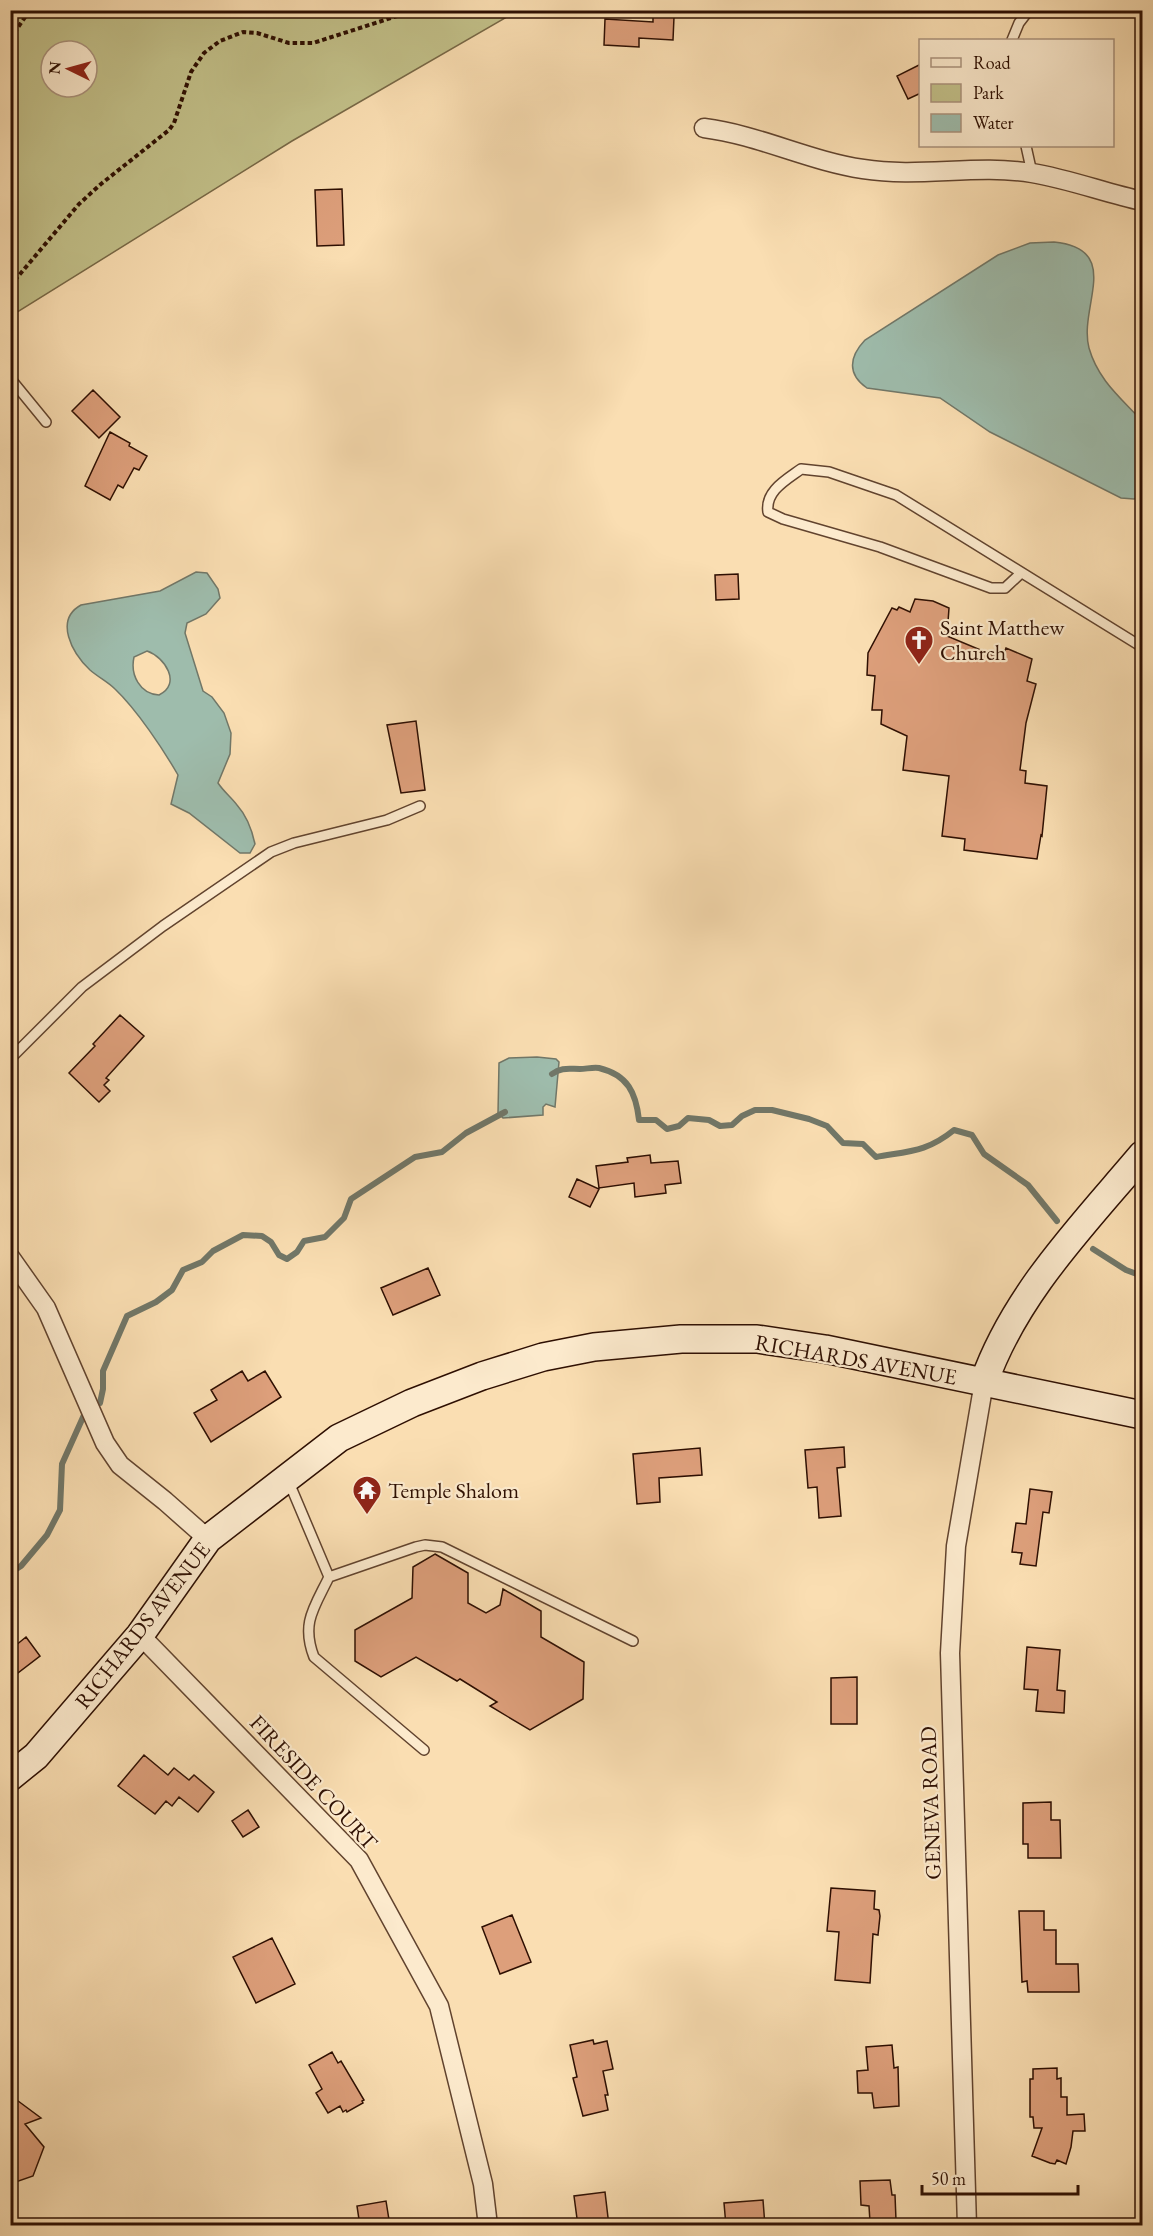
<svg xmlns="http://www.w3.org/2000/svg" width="1153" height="2236" font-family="'EB Garamond',serif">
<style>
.green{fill:#c2c089;stroke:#786846;stroke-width:1.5;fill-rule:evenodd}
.water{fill:#9ebcac;stroke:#717768;stroke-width:1.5;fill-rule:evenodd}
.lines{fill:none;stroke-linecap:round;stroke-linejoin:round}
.stream{stroke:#717768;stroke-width:6}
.building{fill:#dd9f7b;stroke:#2e0f02;stroke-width:1.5}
.lane-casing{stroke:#61432e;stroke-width:12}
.street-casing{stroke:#61432e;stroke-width:21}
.secondary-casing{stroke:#2e0f02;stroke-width:30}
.path{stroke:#2e0f02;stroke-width:4;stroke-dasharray:4.5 3;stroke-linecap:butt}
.lane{stroke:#fceacd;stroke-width:9}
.street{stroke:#fceacd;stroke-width:18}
.secondary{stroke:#fceacd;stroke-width:27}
.labels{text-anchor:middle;stroke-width:4.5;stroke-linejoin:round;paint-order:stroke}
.poi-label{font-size:22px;fill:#2e0f02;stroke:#fceacd;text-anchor:start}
.street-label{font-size:22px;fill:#2e0f02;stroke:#fceacd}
</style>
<rect width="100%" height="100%" fill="#fadeb2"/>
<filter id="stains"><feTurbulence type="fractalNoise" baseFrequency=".00333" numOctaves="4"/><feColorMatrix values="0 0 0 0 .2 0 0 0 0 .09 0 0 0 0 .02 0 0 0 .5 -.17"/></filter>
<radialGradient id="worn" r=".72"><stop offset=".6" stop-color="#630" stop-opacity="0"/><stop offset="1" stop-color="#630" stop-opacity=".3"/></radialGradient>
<path class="green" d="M11,10H517V11L292,141L11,316ZM51,51H87V87H51Z"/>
<path class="water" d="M1054,242C1124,249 1078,307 1089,348C1098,380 1121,398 1142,421V496L1134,499L1121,498L990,432L940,398L867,388C847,374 849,357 865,340L998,255L1030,243Z
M196,572L207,573L218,589L220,598L206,614L187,623L185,633L203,691L212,697L224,713L231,733L230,754L218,783C224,792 231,797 237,805C247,816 252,830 255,844L250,853H240L189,813L171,804L178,775C163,749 137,710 115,689C108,682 98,677 90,670C72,653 54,620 81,605L160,591ZM147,651C165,657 182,684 159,695C140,694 130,675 134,657Z
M537,1057L556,1059L559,1062L555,1107L546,1104L543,1107V1115L503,1118L498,1113L499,1063L509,1058Z"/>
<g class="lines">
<path class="stream" d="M552,1074C561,1067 569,1069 580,1069C586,1069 593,1067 599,1068C628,1075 636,1093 639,1120H656L667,1129L679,1126L688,1118L709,1120L720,1126L732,1125L742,1116L755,1110H772L809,1119L827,1126L843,1143L863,1144L876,1157C909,1151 927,1152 954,1130L972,1135L984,1154L1028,1185L1057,1221
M1093,1249L1126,1270L1142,1276
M100,1403L103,1389V1371L127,1316L156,1302L172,1290L183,1270L202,1262L213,1251L243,1235L262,1236L271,1242L279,1255L287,1259L297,1252L304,1241L325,1237L344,1218L351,1199L415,1157L442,1152L466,1133L505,1112
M10,1573L21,1566L47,1535L60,1510L62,1464L84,1415"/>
</g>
<path class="building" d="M653,16L674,17L673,40L639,38V47L604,45L605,19L653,22Z
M921,64V93L908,99L897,76Z
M342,189L344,245L317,246L315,190Z
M93,390L120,417L99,438L72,411Z
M110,432L130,443L129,446L147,456L139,470L134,468L123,488L118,485L110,500L85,486Z
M738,574L739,599L716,600L715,575Z
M915,599L933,601L949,608L947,636L1002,659L1006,648L1032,659L1027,681L1036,684L1026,723L1020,770L1026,771L1025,783L1047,786L1042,836L1041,835L1037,859L964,850L965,839L942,836L949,776L903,770L907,736L881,724L882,710H872L875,676L867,675L868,653L892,608L897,610L899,607L910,612Z
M416,721L425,790L401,793L387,725Z
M120,1015L144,1036L106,1078L109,1080L104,1085L110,1091L99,1102L69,1073L95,1046L93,1044Z
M650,1155L651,1163L678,1161L681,1183L665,1185L666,1193L635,1197L634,1183L599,1188L596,1166L628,1162L627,1158Z
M577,1179L599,1189L590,1207L569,1197Z
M428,1268L440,1295L393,1315L381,1288Z
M242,1371L248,1381L265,1371L281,1397L211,1442L194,1413L217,1400L211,1390Z
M844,1447L845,1467L837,1468L841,1516L819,1518L817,1487L808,1488L805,1450Z
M700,1448L702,1475L659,1478L660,1502L637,1504L633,1454Z
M1030,1489L1052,1492L1049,1513L1043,1512L1036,1566L1020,1564L1022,1553L1012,1552L1016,1523L1026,1524Z
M435,1554L468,1573V1603L486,1613L500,1605L503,1589L541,1611V1637L584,1662L583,1699L530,1730L490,1706L497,1702L460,1679L457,1681L416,1657L381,1677L355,1661V1630L412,1598L413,1567Z
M26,1637L40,1656L10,1679V1650Z
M1027,1647L1060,1650L1057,1690L1065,1691L1064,1713L1036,1711L1038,1690L1024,1689Z
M857,1677V1724H831V1678Z
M144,1755L168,1775L174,1768L189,1780L194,1775L214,1792L198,1812L179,1797L172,1806L166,1801L155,1814L118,1786Z
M1051,1802V1820H1060L1061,1858H1028V1844H1023V1803Z
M248,1810L259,1827L243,1837L232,1821Z
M831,1888L875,1891L874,1909L879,1910L880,1916L878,1935L873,1934L870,1983L835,1980L839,1932L827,1931Z
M1019,1911H1044V1930H1056V1964H1078L1079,1992H1028L1027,1981L1022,1982Z
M512,1915L531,1962L500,1974L482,1927Z
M272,1938L295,1984L256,2003L233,1957Z
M593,2040L594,2044L607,2041L613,2069L603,2071L608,2095H605L608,2110L583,2116L573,2078L577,2077L570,2045Z
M892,2045L894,2068L898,2067L899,2106L874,2108L872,2093H858L857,2071L868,2070L866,2047Z
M332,2052L338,2063L341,2061L364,2100L362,2101L363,2103L347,2112L346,2110L343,2112L340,2106L328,2113L316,2093L322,2089L309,2065Z
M1057,2068V2079L1061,2078V2097H1067V2115L1084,2114L1085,2131H1073L1071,2147L1066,2164L1057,2160L1055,2164L1050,2163L1032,2156L1042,2128H1034L1033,2117H1030V2079H1033V2069Z
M10,2095L41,2118L25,2124L44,2147L33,2176L10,2184Z
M890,2180L892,2195H895L896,2220L870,2222L869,2206L861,2205L860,2181Z
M605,2192L609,2226H578L574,2196Z
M763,2200L765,2226H726L724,2203Z
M386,2201L390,2226H360L357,2206Z"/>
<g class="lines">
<g class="lane-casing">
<path id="lane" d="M1012,40L1019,23L1029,10
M1026,146L1032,173
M10,378L46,422
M1020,574L1005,588H991L880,547L783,519L768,512C765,491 786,480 801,469L829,472L896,495L1142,647
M10,1059L82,987L163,926L271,852L294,843L387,820L420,806
M288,1480L329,1577L416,1547L425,1545L442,1547L633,1641
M329,1577C314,1608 301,1623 314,1657L424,1750"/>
</g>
<g class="street-casing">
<path id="street" d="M704,128C759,135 809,161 863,169C919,178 976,164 1032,173C1069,179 1105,193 1142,201
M10,1257L46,1308L105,1443L120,1465L165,1501L208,1539
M140,1635L359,1860L439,2006L483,2184L488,2226
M967,2226L950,1653L956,1546L984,1382"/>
</g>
<g class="secondary-casing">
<path id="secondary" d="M984,1382C1015,1294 1083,1225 1142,1155
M10,1777L36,1756L140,1635L208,1539L339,1438L412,1403L482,1376L543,1357L594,1347L681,1339H757L825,1349L1142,1415"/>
</g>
<path class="path" d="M10,39L30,10
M10,286L79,204L101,184L169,130L174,123L191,72L204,53L220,41L243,32L257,33L289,43H313L416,10"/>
<use href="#lane" class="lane"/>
<use href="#street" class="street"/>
<use href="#secondary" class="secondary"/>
</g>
<defs>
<g id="church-pin" transform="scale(1.5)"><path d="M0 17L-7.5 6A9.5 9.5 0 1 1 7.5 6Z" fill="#8f2418" stroke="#fceacd"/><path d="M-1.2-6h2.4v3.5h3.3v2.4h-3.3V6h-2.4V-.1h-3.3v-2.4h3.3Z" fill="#fff"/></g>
<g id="temple-pin" transform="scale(1.5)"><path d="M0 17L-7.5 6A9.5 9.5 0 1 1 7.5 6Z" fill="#8f2418" stroke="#fceacd"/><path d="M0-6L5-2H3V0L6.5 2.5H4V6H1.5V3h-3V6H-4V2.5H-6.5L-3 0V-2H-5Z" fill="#fff"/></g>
</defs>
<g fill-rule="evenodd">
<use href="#church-pin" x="919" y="640"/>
<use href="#temple-pin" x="367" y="1490"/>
</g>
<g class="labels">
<g class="poi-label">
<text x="940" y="635">Saint Matthew<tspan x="940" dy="25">Church</tspan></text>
<text x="388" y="1498">Temple Shalom</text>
</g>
<g class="street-label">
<text transform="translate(856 1359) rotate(10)" y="8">RICHARDS AVENUE</text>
<text transform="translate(142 1625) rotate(-52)" y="8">RICHARDS AVENUE</text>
<text transform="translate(314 1782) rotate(47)" y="8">FIRESIDE COURT</text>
<text transform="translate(930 1803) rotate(-92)" y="8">GENEVA ROAD</text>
</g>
</g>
<rect width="1153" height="2236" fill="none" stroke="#fadeb2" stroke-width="36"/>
<rect x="12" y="12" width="1129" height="2212" fill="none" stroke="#2e0f02" stroke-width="3"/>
<rect x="18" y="18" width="1117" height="2200" fill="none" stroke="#2e0f02" stroke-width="1.5"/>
<rect x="919" y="39" width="195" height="108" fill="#fceacd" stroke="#aa927c" stroke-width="1.5"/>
<rect x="931" y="58" width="30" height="9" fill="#fceacd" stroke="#aa927c" stroke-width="1.5"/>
<text x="973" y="69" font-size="18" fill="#2e0f02">Road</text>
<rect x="931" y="84" width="30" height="18" fill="#c2c089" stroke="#aa927c" stroke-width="1.5"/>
<text x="973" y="99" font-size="18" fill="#2e0f02">Park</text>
<rect x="931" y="114" width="30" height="18" fill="#9ebcac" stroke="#aa927c" stroke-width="1.5"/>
<text x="973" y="129" font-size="18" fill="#2e0f02">Water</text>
<g transform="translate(69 69) rotate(275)"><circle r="28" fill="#fceacd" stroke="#aa927c" stroke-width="1.5"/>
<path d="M0-4.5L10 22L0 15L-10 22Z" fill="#8f2418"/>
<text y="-9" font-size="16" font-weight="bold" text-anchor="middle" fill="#2e0f02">N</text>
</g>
<path d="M922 2185v9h156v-9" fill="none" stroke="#2e0f02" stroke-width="3"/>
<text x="931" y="2185" font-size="18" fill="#2e0f02" stroke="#fceacd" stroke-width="4.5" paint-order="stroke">50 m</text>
<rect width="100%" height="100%" filter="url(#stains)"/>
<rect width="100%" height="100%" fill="url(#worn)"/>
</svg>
